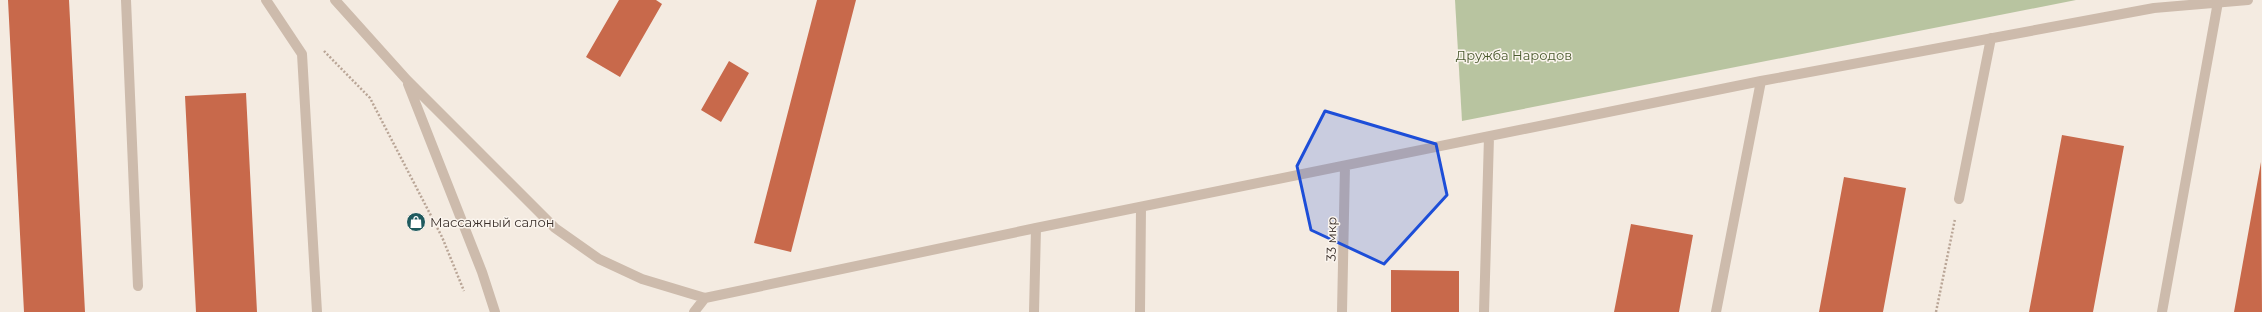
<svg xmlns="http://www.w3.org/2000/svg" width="2262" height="312" font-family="Montserrat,sans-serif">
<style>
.green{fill:#b8c4a0}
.building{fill:#c8694b}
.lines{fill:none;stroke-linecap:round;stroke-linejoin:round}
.path{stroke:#b9a596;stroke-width:2.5;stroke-dasharray:2 2;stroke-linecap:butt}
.minor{stroke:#cdbbac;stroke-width:10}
.marked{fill:#1d4ed8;fill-opacity:0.2;stroke:#1d4ed8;stroke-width:3;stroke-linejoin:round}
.labels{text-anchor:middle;stroke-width:3;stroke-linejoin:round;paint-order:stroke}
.park-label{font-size:13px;fill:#4a5a2e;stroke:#fbf5ee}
.poi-label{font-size:13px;fill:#3b302b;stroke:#fbf5ee;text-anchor:start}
.street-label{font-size:13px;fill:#3b302b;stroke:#fbf5ee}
</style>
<rect width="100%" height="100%" fill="#f4ebe1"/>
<path class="green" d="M1455,0H2076L1462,121Z"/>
<path class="building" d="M8,0H69L85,312H24Z
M619,0H656L662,4L620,77L586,57Z
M817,0H856L791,252L754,243Z
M729,61L749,73L721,122L701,110Z
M246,93L257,312H196L185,96Z
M2062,135L2124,146L2093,312H2029Z
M2261,162L2262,312H2234Z
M1844,177L1906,188L1883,312H1819Z
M1631,224L1693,235L1679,312H1614Z
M1391,270L1459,271V312H1391Z"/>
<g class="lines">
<path class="path" d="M324,51L370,98L442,237L464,291
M1936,312L1955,219"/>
<path class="minor" d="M126,0L138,286
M266,0L302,54L317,312
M335,0L407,80L555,228L599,259L642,279L705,298L1036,228L1761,81L2154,8L2248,0
M408,84L482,272L495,312
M1959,199L1991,38
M694,312L705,298
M1034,312L1036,228
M1140,312L1141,207
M1342,312L1345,166
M1484,312L1489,137
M1716,312L1761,81
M2162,312L2218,2"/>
</g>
<path class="marked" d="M1325,111L1436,144L1447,195L1384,264L1311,230L1297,166Z"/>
<defs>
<g id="shop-disc" transform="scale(1)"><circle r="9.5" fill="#1f5a5e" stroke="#fbf5ee"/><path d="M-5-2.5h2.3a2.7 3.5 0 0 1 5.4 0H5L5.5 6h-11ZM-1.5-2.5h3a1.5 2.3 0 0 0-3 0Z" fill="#fff"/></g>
</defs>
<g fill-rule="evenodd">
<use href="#shop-disc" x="416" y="222"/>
</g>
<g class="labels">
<g class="park-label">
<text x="1514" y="60">Дружба Народов</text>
</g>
<g class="poi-label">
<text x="430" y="227">Массажный салон</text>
</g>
<g class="street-label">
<text transform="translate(1331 239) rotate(-89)" y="5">33 мкр</text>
</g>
</g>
</svg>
